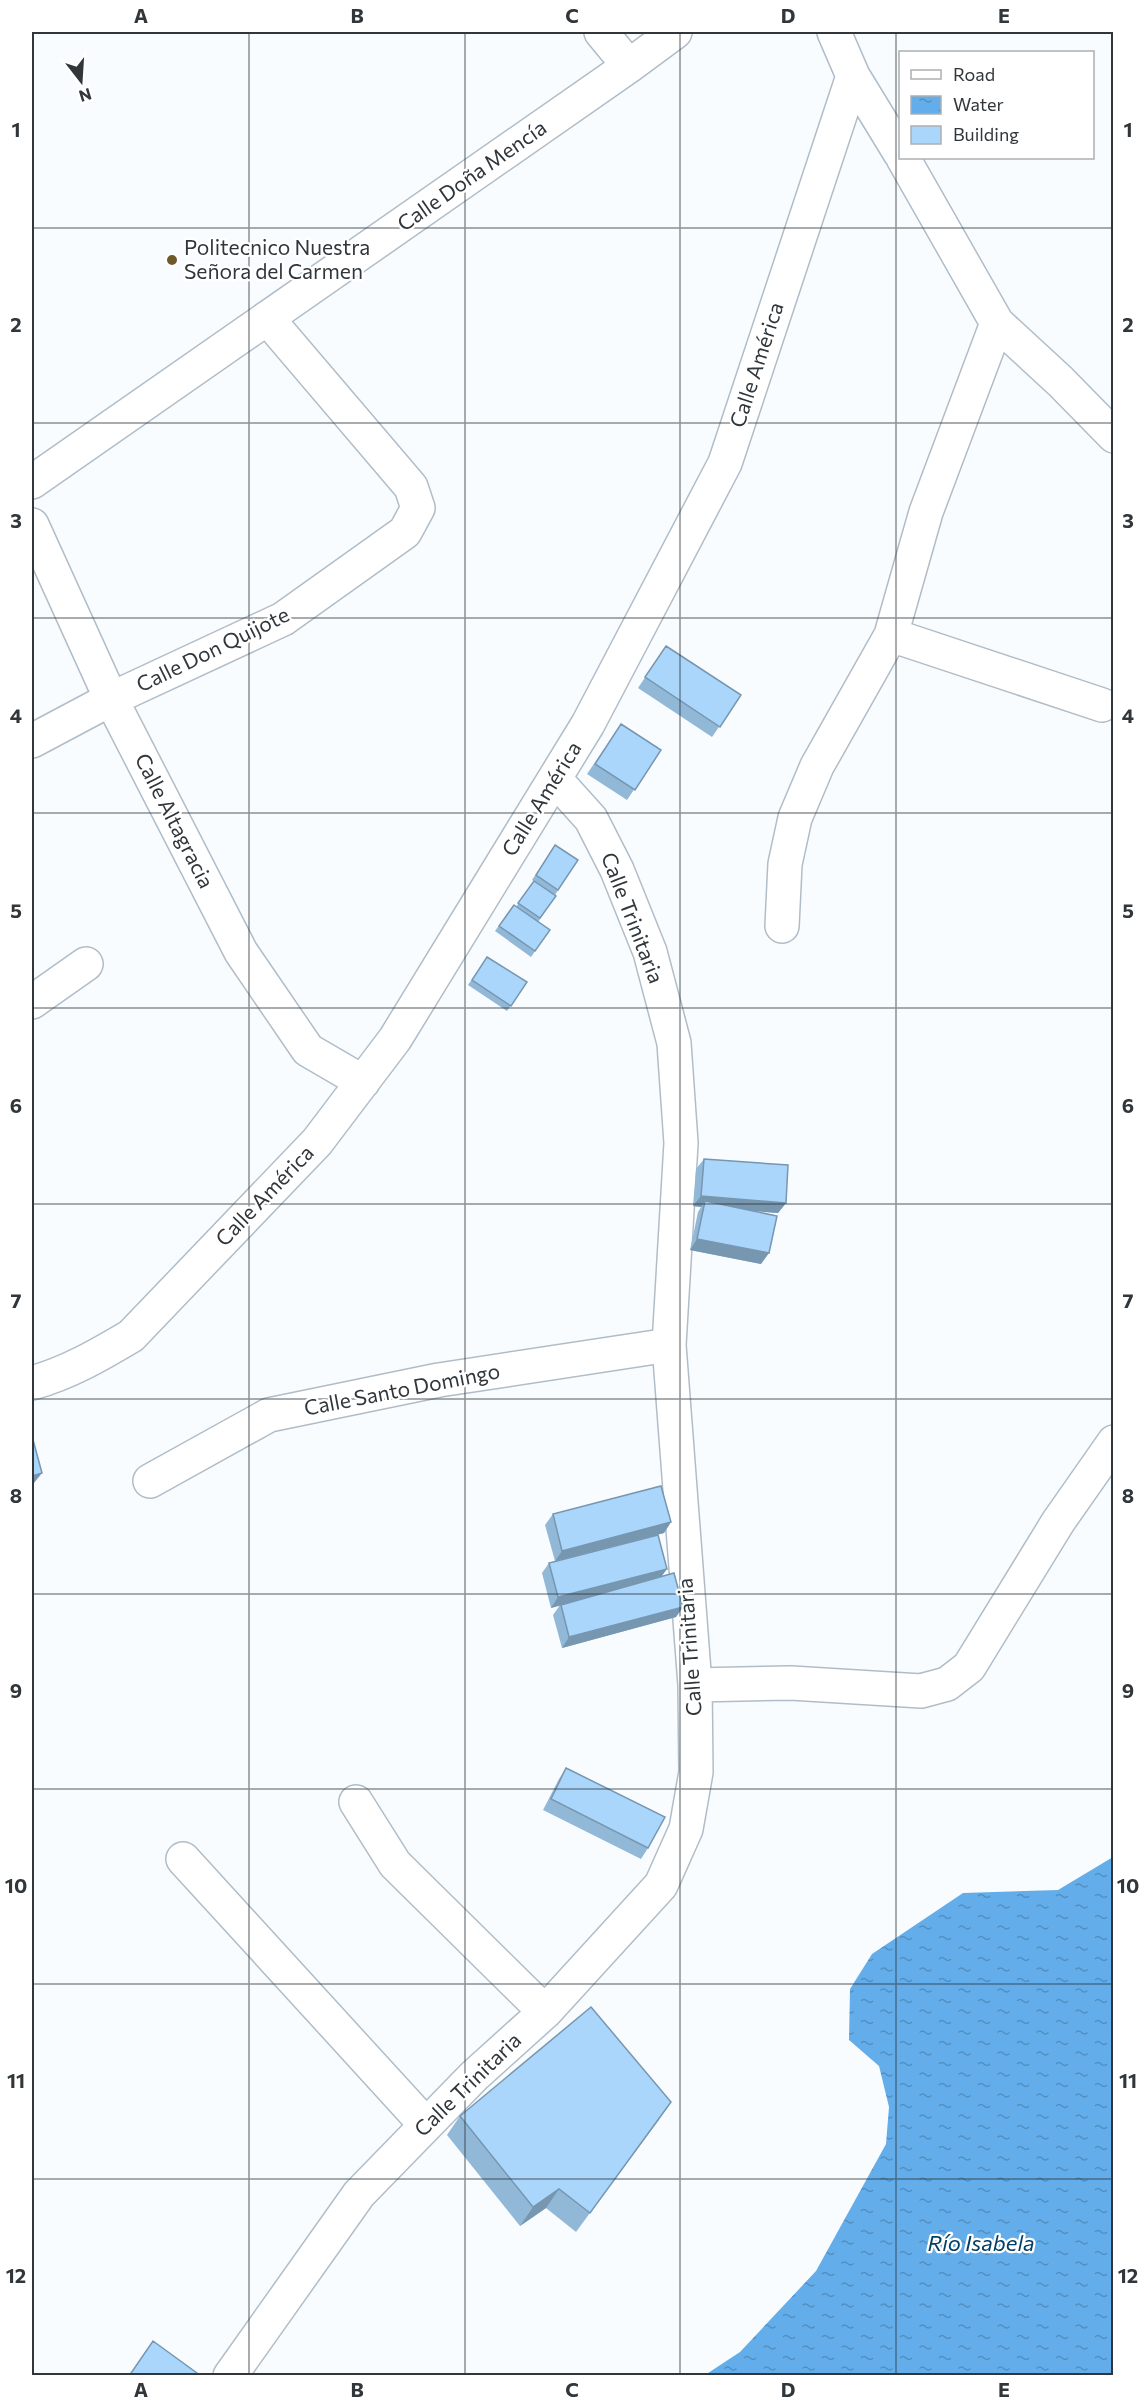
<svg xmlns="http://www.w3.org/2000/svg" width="1145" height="2407" font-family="Commissioner,sans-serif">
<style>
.water{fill:url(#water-ripples)}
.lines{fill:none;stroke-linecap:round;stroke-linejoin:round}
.minor-casing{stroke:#b0bdc8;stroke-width:36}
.minor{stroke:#fff;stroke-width:33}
.wall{fill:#92b8d8}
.shaded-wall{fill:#7796b0}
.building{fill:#aad6fb;stroke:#7796b0;stroke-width:1.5}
.grid{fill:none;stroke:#30363a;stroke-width:1.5;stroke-opacity:0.55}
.poi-dot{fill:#705929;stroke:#fff;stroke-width:2}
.labels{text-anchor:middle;stroke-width:4.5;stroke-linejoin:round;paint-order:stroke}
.street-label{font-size:21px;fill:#30363a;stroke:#fff}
.poi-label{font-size:21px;fill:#30363a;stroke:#fff;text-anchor:start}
.water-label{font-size:22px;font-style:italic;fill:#013e65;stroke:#fff}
.neatline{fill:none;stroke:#30363a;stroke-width:2}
.grid-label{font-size:20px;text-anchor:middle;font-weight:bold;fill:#30363a}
</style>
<defs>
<pattern id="water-ripples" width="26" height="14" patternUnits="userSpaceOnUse" patternTransform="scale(1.5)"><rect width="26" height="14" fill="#63aeea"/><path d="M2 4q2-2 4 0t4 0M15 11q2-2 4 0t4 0" fill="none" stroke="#528ebf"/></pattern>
</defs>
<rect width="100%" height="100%" fill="#f9fcfe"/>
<path class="water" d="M1113,1857V2375H705L740,2352L816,2271L886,2144L889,2107L879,2066L849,2040L850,1989L872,1954L963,1893L1058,1890Z"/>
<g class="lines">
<g class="minor-casing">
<path id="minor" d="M601,32L629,66
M834,32L853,76L900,153
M903,158L997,323L1060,381L1114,436
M32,482L629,66L675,32
M32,525L111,699L241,952L308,1050L363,1082
M891,635L1102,705
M32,741L111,699L283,619L405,532L418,508L411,487L267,318
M782,926L785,864L795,818L817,766L891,635L926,512L997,323
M32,1002L86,964
M32,1383C68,1373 99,1355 131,1336L317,1142L395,1039L588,724L725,463L853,76
M150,1481L269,1415L439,1380L669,1345
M695,1685L791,1683L921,1691L947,1684L969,1667L1058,1522L1114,1442
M356,1802L395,1864L545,2012
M183,1859L426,2125
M230,2376L359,2194L474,2076L545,2012L661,1885L686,1829L696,1772L695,1685L669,1345L681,1143L674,1043L650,952L617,870L591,819L555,779"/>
</g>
<use href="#minor" class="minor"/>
</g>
<path class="wall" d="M666,646L741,695L712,737L638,688Z
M621,724L661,750L627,800L587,774Z
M555,845L578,860L555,895L556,896L538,922L550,930L531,957L495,931L514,905L516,907L534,881L532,880Z
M487,957L527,982L507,1011L468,985Z
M704,1159L786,1203L778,1213L754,1211L761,1264L690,1250L698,1212L701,1207L693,1206L696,1169Z
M553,1514L671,1522L664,1533L555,1561L545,1525Z
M549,1563L661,1577L683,1607L676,1617L562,1648L553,1615L560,1605L551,1608L542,1573Z
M566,1768L648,1848L641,1859L543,1810L559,1779Z
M671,2102L576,2232L546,2208L520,2226L447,2135L460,2116Z"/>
<path class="shaded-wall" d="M701,1196L786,1203L778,1213L704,1207L705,1201L701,1207L693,1206Z
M697,1239L769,1253L761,1264L690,1250Z
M42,1473L34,1483L32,1484V1476Z
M671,1522L664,1533L555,1561L562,1551Z
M667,1569L659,1580L551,1608L558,1597Z
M683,1607L676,1617L562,1648L569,1637Z
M671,2102L658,2121L576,2232L590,2213Z
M559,2189L546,2208L520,2226L533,2207Z"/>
<path class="building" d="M666,646L741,695L720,727L645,677Z
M621,724L661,750L635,790L595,764Z
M555,845L578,860L558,890L536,875Z
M534,881L556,896L540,918L518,903Z
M514,905L550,930L535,951L499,926Z
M487,957L527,982L511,1006L472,980Z
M704,1159L788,1165L786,1203L701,1196Z
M705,1201L777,1216L769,1253L697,1239Z
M32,1436L42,1473L32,1476Z
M661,1486L671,1522L562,1551L553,1514Z
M658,1535L667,1569L558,1597L549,1563Z
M674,1573L683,1607L569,1637L561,1605Z
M566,1768L665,1817L648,1848L551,1799Z
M591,2007L671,2102L590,2213L559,2189L533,2207L460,2116Z
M153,2341L201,2376H129Z"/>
<path class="grid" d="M249,32V2376M465,32V2376M680,32V2376M896,32V2376M32,228H1114M32,423H1114M32,618H1114M32,813H1114M32,1008H1114M32,1204H1114M32,1399H1114M32,1594H1114M32,1789H1114M32,1984H1114M32,2179H1114"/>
<circle class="poi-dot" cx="172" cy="260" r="6"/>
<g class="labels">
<g class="street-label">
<text transform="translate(472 176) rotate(-35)" y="7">Calle Doña Mencía</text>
<text transform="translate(757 365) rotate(-72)" y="7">Calle América</text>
<text transform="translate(213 650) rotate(-26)" y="7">Calle Don Quijote</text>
<text transform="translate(542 799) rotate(-58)" y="7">Calle América</text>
<text transform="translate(174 821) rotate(63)" y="7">Calle Altagracia</text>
<text transform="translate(632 918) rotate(69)" y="7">Calle Trinitaria</text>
<text transform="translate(265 1196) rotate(-46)" y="7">Calle América</text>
<text transform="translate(402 1390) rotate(-11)" y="7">Calle Santo Domingo</text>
<text transform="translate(690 1647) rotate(-94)" y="7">Calle Trinitaria</text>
<text transform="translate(468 2085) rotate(-44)" y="7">Calle Trinitaria</text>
</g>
<g class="poi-label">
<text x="184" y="255">Politecnico Nuestra<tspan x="184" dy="24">Señora del Carmen</tspan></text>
</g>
<g class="water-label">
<text x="981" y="2251">Río Isabela</text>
</g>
</g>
<rect width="1145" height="2407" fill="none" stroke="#ffffff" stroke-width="66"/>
<rect x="899" y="51" width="195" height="108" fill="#ffffff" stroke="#acafb0" stroke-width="1.5"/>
<rect x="911" y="70" width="30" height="9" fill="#ffffff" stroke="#acafb0" stroke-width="1.5"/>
<text x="953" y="81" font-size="18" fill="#30363a">Road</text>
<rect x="911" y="96" width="30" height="18" fill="url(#water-ripples)" stroke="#acafb0" stroke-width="1.5"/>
<text x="953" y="111" font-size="18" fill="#30363a">Water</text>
<rect x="911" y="126" width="30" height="18" fill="#aad6fb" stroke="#acafb0" stroke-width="1.5"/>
<text x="953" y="141" font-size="18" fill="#30363a">Building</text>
<g transform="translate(81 81) rotate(163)" stroke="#ffffff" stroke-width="4.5" paint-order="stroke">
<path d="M0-4.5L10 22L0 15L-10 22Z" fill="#30363a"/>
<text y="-9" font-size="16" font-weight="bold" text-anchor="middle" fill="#30363a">N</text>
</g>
<rect x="33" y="33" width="1079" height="2341" class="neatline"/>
<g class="grid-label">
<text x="141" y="23">A</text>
<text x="357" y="23">B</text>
<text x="572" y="23">C</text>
<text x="788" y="23">D</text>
<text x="1004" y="23">E</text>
<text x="16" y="137">1</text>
<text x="1128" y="137">1</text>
<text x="16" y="332">2</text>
<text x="1128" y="332">2</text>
<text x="16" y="528">3</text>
<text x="1128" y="528">3</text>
<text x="16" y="723">4</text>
<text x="1128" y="723">4</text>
<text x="16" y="918">5</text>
<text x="1128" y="918">5</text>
<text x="16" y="1113">6</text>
<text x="1128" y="1113">6</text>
<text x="16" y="1308">7</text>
<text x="1128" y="1308">7</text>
<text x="16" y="1503">8</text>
<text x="1128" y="1503">8</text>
<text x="16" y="1698">9</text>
<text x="1128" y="1698">9</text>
<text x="16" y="1893">10</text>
<text x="1128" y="1893">10</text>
<text x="16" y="2088">11</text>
<text x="1128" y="2088">11</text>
<text x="16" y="2283">12</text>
<text x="1128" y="2283">12</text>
<text x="141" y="2397">A</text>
<text x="357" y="2397">B</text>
<text x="572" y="2397">C</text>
<text x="788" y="2397">D</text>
<text x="1004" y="2397">E</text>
</g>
</svg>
